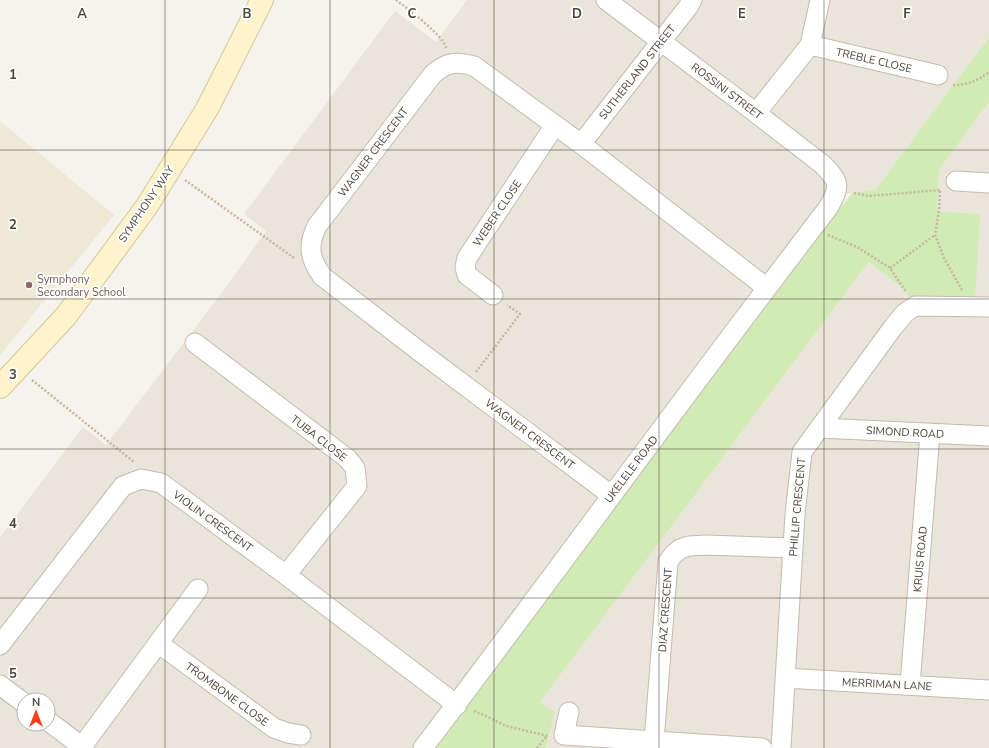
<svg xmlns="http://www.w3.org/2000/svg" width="989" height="748" font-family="'Nunito Sans',sans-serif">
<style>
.residential{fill:#eae5da;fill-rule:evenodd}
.education{fill:#efe8d6}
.green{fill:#d2eab5}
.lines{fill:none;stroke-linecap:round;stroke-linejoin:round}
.street-casing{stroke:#c2bbae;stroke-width:21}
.secondary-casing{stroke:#d6c79b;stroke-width:24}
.path{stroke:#c4b79f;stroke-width:2.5;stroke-dasharray:2 2;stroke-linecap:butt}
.street{stroke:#fff;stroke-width:19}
.secondary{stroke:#fff3cd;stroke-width:22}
.grid{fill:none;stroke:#4b4439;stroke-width:1;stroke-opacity:0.55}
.education-dot{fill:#8d6e63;stroke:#fff;stroke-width:1.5}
.labels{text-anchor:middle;stroke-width:3.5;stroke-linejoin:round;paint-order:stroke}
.street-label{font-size:11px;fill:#4b4439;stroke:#fff}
.education-label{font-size:11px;fill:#785e54;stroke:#fff;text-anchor:start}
.grid-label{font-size:13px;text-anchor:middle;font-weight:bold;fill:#4b4439;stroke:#fff;stroke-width:3.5;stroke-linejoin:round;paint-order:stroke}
</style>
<rect width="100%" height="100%" fill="#f6f3ec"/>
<path class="residential" d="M467,0H989V37L876,189L838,195L423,748H0V537L83,427L106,445L226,287L266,231L244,214L395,11L436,42ZM24,700H48V724H24Z
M989,102V748H546L555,712L540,702L869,262L904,289L910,298L980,214L937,211L939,170Z"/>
<path class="education" d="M0,121L114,215L0,355Z"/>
<path class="green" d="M989,37V102L939,170L937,211L980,214L975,301L910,298L904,289L869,262L540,702L555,712L546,748H433L852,193L876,189Z"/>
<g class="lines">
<g class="street-casing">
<path id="street" d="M810,45L938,75
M756,113L810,45L820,0
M581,144L688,7L692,0
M956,181L989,183
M493,295L467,275L465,267L467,258L555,125
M195,343L348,459L355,468L357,486L286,575
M820,428L989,436
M611,495L419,351L322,276C310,259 307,246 317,226L433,74C447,62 456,61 474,66L581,144L767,288
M158,643L274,728L288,733L301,735
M0,645L123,486L141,479L161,483L286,575L457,705
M785,678L989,690
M0,685L24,703
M910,685L930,433
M569,712L564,735L762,748
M48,721L84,748
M654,741L668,562L673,555L680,549L689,546L706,545L793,548
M81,748L198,589
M423,748C559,569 691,386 828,208C841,186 840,182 822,164L756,113L606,0
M781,748L795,514L802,452L894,326L905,313L915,306L989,307"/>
</g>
<g class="secondary-casing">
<path id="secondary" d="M0,387L66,316L147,206L207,109L262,0"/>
</g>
<path class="path" d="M396,0C407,8 444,36 446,48
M953,85C968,85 977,81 989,72
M185,180L294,258
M940,191L939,210L935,235L944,258L962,290
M854,193L869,196L940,190
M828,235L857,247L890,268L906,292
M890,268L935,235
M476,372L520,314L507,305
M32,380L134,462
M474,711L488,717L506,726L548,736
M537,748L546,737"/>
<use href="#street" class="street"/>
<use href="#secondary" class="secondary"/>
</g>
<path class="grid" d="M165,0V748M330,0V748M494,0V748M659,0V748M824,0V748M0,150H989M0,299H989M0,449H989M0,598H989"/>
<circle class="education-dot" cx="29" cy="285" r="4"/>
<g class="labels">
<g class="street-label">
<text transform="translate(874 60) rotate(13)" y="4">TREBLE CLOSE</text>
<text transform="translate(637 72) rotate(-52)" y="4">SUTHERLAND STREET</text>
<text transform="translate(727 91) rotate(37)" y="4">ROSSINI STREET</text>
<text transform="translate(373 152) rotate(-53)" y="4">WAGNER CRESCENT</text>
<text transform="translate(146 204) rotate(-56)" y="4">SYMPHONY WAY</text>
<text transform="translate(497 213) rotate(-56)" y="4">WEBER CLOSE</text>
<text transform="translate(905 432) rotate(3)" y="4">SIMOND ROAD</text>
<text transform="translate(530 434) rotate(37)" y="4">WAGNER CRESCENT</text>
<text transform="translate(319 438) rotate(38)" y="4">TUBA CLOSE</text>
<text transform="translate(631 469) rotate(-53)" y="4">UKELELE ROAD</text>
<text transform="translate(797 507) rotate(-85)" y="4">PHILLIP CRESCENT</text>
<text transform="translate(213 521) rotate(36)" y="4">VIOLIN CRESCENT</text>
<text transform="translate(920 559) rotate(-85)" y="4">KRUIS ROAD</text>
<text transform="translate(665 610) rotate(-86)" y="4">DIAZ CRESCENT</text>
<text transform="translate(887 684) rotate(3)" y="4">MERRIMAN LANE</text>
<text transform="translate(227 694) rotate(36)" y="4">TROMBONE CLOSE</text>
</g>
<g class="education-label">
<text x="37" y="283">Symphony<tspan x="37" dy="13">Secondary School</tspan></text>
</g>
</g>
<g class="grid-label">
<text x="82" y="18">A</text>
<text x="247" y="18">B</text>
<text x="412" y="18">C</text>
<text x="577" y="18">D</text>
<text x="742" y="18">E</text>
<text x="907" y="18">F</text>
<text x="13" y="79">1</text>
<text x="13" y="229">2</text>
<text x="13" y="379">3</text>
<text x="13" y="528">4</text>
<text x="13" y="678">5</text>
</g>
<g transform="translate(36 712)"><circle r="19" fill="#ffffff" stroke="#b7b4b0"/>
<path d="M0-3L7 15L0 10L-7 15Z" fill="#fc3f1d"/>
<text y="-6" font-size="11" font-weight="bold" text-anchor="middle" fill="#4b4439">N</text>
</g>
</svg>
